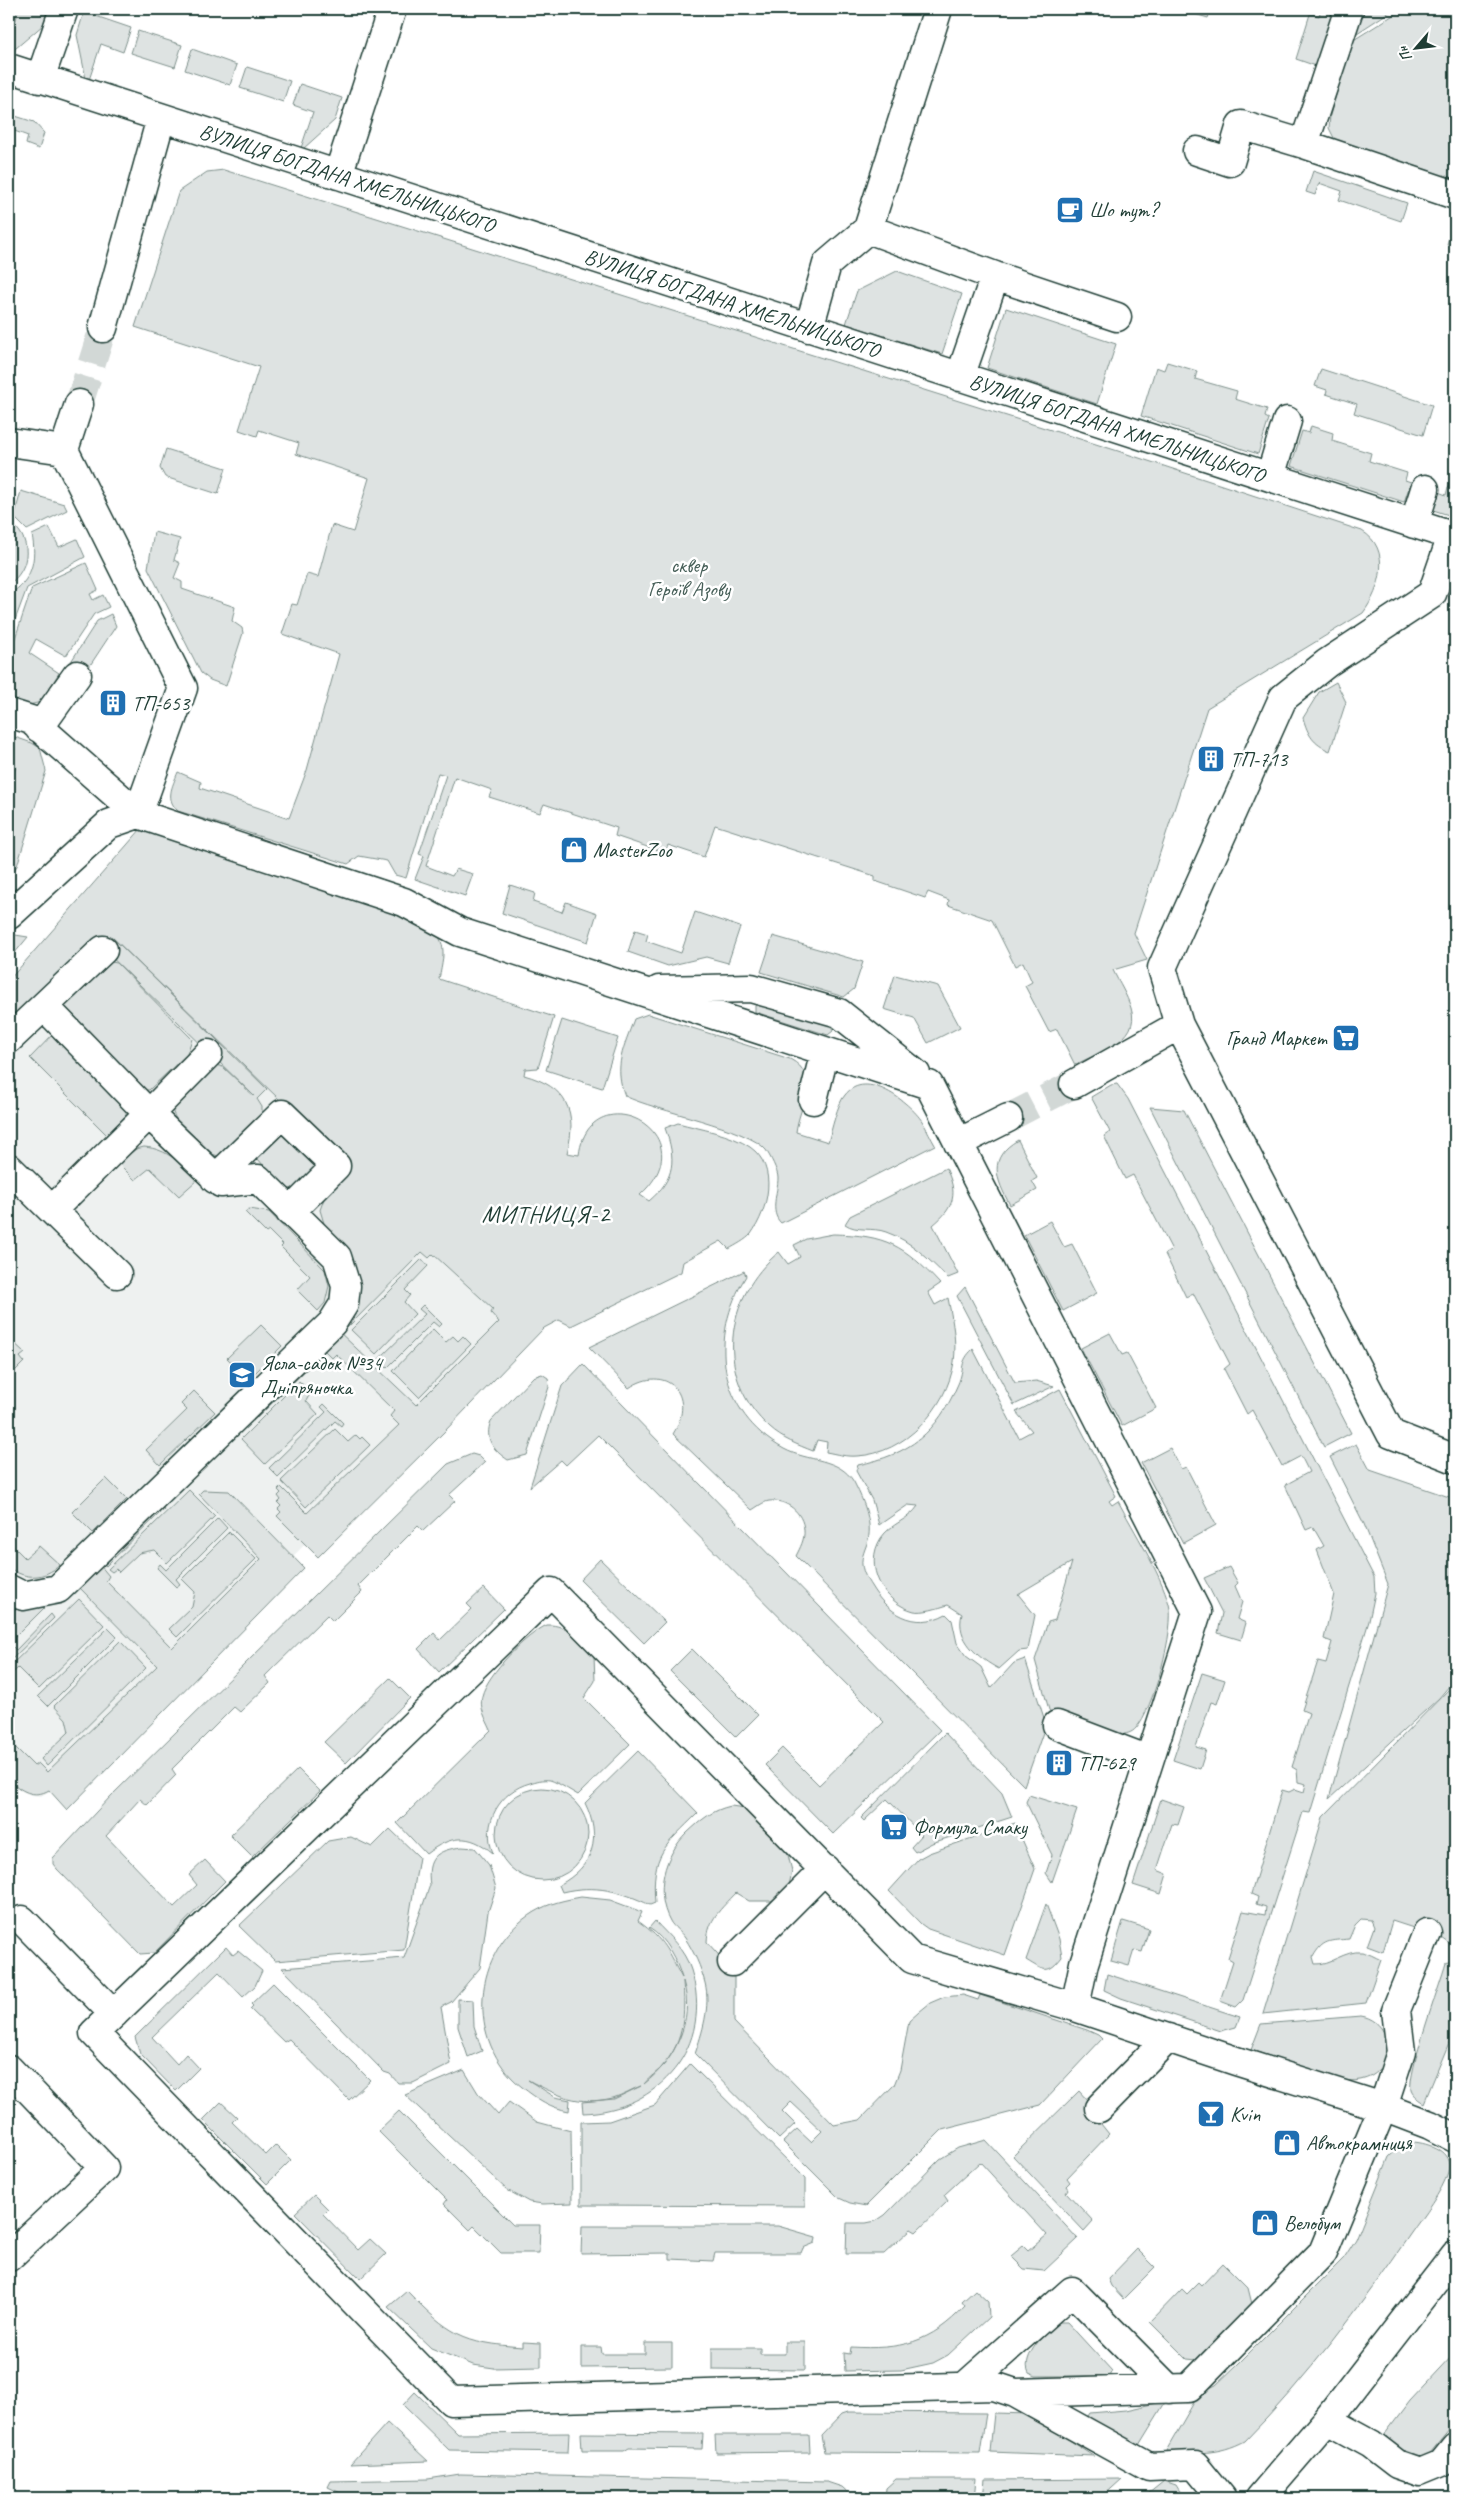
<svg xmlns="http://www.w3.org/2000/svg" width="1464" height="2507" font-family="Caveat,sans-serif">
<style>
.built{fill:#eef1f0}
.green{fill:#dee3e2;stroke:#7e908b;fill-rule:evenodd}
.lines{fill:none;stroke-linecap:round;stroke-linejoin:round}
.minor-tunnel{stroke:#d2d8d6;stroke-width:28;stroke-dasharray:28 14;stroke-linecap:butt}
.minor-casing{stroke:#1f3d34;stroke-width:31}
.major-casing{stroke:#1f3d34;stroke-width:31}
.minor{stroke:#fff;stroke-width:28}
.major{stroke:#fff;stroke-width:28}
.labels{text-anchor:middle;stroke-width:5;stroke-linejoin:round;paint-order:stroke}
.street-label{font-size:21px;fill:#1f3d34;stroke:#fff}
.poi-label{font-size:21px;fill:#1f3d34;stroke:#fff;text-anchor:start}
.park-label{font-size:21px;fill:#455e57;stroke:#fff}
.quarter-label{font-size:24px;letter-spacing:1px;fill:#1f3d34;stroke:#fff}
</style>
<rect width="100%" height="100%" fill="#fff"/>
<filter id="ink" filterUnits="userSpaceOnUse"><feTurbulence type="fractalNoise" baseFrequency=".02" numOctaves="2"/><feDisplacementMap in="SourceGraphic" scale="10" xChannelSelector="R" yChannelSelector="G"/><feConvolveMatrix kernelMatrix="1 2 1 2 8 2 1 2 1" color-interpolation-filters="sRGB"/></filter>
<g filter="url(#ink)">
<path class="built" d="M97,913L536,1314L238,1611L58,1786L41,1796L31,1795L17,1789L9,1780V995Z"/>
<path class="green" d="M9,9H48L43,25L9,54V41L17,16L9,13Z
M1178,9H1211L1208,18Z
M1321,9H1338L1319,67L1296,59L1310,14L1319,16Z
M1362,9H1394L1354,35Z
M1403,9H1455V184L1336,142L1329,128L1330,115L1352,41Z
M84,12L131,28L123,52L101,44L89,80L86,79L77,35Z
M138,31L182,45L175,67L131,53Z
M192,49L237,65L230,85L185,70Z
M247,67L290,81L283,102L240,88Z
M300,84L342,98L335,120L303,149L301,148L313,112L293,105Z
M9,114L34,122L44,133L39,149L26,144L28,136L9,129Z
M224,170L1118,451L1362,531C1392,549 1381,589 1363,613L1207,708L1134,933L1147,960L1113,970C1119,983 1127,995 1131,1008C1142,1041 1096,1053 1075,1065L1057,1029L1049,1032L1025,986L1032,982L1023,962L1015,966L992,920L948,905L949,900L928,892L925,898L875,881V876L715,825L704,857L668,845L665,853L615,836L617,828L544,804L540,813L489,797L492,790L455,777L426,866L452,876L456,869L473,874L465,896L415,879L424,856L419,854L446,775L438,773L406,878L395,875L387,861L359,856L348,864L178,811C165,799 172,787 178,772L201,782L200,788L289,818L307,770L339,654L282,634L292,604L297,605L307,574L318,577L332,525L353,532L369,478L296,454L299,443L259,430L257,436L239,430L259,367L135,327L179,191L207,172Z
M1313,171L1407,203L1401,221L1339,200L1342,191L1319,183L1315,195L1306,192Z
M1455,219V246L1447,244Z
M897,271L962,294L942,354L846,324L857,291Z
M1006,308L1116,344L1097,404L987,368Z
M1167,362L1197,371L1195,379L1237,391L1235,399L1267,409L1265,417L1269,419L1258,454L1141,416L1156,367L1164,370Z
M1321,369L1432,405L1423,435L1354,413L1357,404L1326,394L1327,390L1315,386Z
M1311,426L1333,433L1332,441L1371,453L1369,461L1407,473L1405,480L1411,482L1404,502L1291,466L1302,431L1309,433Z
M166,449L226,468L218,494L165,477L160,468Z
M1448,487L1455,490V517L1430,509L1436,491L1446,495Z
M21,491L64,504L67,510L27,530L14,517Z
M9,522C33,537 31,569 9,584Z
M49,527L59,547L77,539L85,557L27,588L9,636V594C32,582 37,559 32,535Z
M154,532L180,539L174,560L180,563L174,578L182,582V589L235,607L232,621L242,628L243,633L226,686L210,680L201,673L148,568Z
M86,563L98,590L90,594L93,600L103,595L109,607L94,614L66,656L36,639L29,653L59,673L41,702L25,706L9,704V656L32,588Z
M111,614L116,626L87,670L72,660L97,621Z
M1336,682L1346,702L1330,751C1313,744 1308,735 1303,718L1319,692Z
M9,735L32,743L40,748L46,771L17,866L9,876V788L16,766L9,763Z
M141,829L422,918C446,939 446,948 439,979L554,1017L538,1068L525,1069L524,1075C567,1087 578,1111 567,1153L579,1155C589,1073 710,1132 640,1195L649,1201C676,1178 676,1159 665,1128L678,1123C700,1129 731,1134 750,1147C779,1167 768,1210 751,1234C746,1240 736,1245 729,1249L721,1241L683,1262L681,1272L571,1326L559,1320L544,1328L444,1432L318,1557L277,1516L281,1512L278,1509L281,1506L278,1503L281,1500L278,1496L281,1493L278,1490L281,1487L307,1513L399,1425L390,1416L394,1411L336,1354L332,1358L325,1351L257,1418L252,1413L336,1329L416,1405L499,1322L491,1313L493,1309L433,1254L429,1258L422,1252L347,1328L343,1323L326,1230L320,1210L327,1190L348,1166L110,935L267,1089L257,1099L262,1107V1118L220,1156C205,1156 171,1122 172,1106L212,1064L223,1067L254,1096L99,945L9,1028V980Z
M510,885L535,893L533,902L562,912L566,902L597,913L588,942L502,913Z
M695,912L740,927L728,963L706,957L668,966L628,952L635,930L648,934L646,941L681,953Z
M9,934L28,937L9,960Z
M773,936L863,962L854,989L844,997L761,972Z
M106,961L117,963L192,1039L187,1054L149,1090H142L63,1011L64,1000Z
M895,975L938,986L960,1027L928,1043L914,1018L884,1009Z
M758,1001L831,1024L833,1031L828,1035L755,1012V1006Z
M648,1014L790,1059C822,1076 799,1106 796,1132L828,1142C832,1130 837,1104 845,1095C866,1068 909,1102 922,1121C927,1129 931,1138 935,1145L781,1223C769,1212 778,1192 778,1178C778,1171 770,1156 766,1150C749,1128 655,1111 625,1096C613,1066 624,1047 634,1019Z
M562,1020L618,1038L602,1088L546,1070Z
M56,1031L127,1108L126,1115L107,1135L30,1058Z
M1117,1084L1128,1099L1374,1577L1375,1593L1369,1621L1310,1813L1303,1812L1243,2000L1236,2007L1220,2001L1233,1961L1228,1958L1243,1911L1265,1915L1266,1907L1256,1904L1258,1897L1251,1894L1282,1790L1289,1792L1295,1789L1304,1792L1306,1784L1298,1782L1297,1770L1292,1767L1309,1713L1302,1710L1318,1661L1326,1663L1332,1642L1324,1639L1334,1594L1317,1550L1324,1546L1313,1527L1306,1530L1285,1485L1309,1472L1301,1456L1282,1466L1252,1410L1247,1414L1224,1369L1230,1364L1193,1293L1186,1297L1165,1254L1172,1250L1133,1175L1125,1179L1104,1136L1110,1132L1091,1097L1111,1085Z
M1150,1107L1184,1110L1351,1433L1324,1447Z
M283,1130L315,1163L314,1169L296,1188L286,1189L281,1186L258,1159V1152Z
M1018,1140L1037,1178L1032,1181L1037,1190L1010,1205C996,1179 987,1158 1018,1140Z
M144,1147C168,1149 180,1163 197,1180L179,1196L150,1168L135,1180L118,1163L136,1149Z
M946,1168C958,1193 955,1207 933,1225L958,1274L948,1278C929,1260 912,1241 886,1232C873,1227 856,1232 845,1224L850,1216Z
M249,1209L269,1212L325,1270L329,1286L325,1303L318,1311L297,1290L310,1276L281,1247L283,1245L269,1231L266,1233L245,1212Z
M1050,1221L1064,1247L1072,1244L1097,1293L1063,1311L1024,1235Z
M833,1234C886,1235 904,1245 940,1284L928,1292L935,1305L948,1298C952,1319 957,1341 954,1362C947,1408 905,1454 857,1456C846,1457 837,1454 826,1452L827,1442L817,1440L813,1451C798,1445 782,1439 770,1428C714,1378 724,1297 779,1252L788,1264L800,1257L794,1245L806,1239Z
M422,1259L428,1266L405,1290L410,1295L404,1302L415,1314L376,1354L351,1330Z
M744,1271L746,1276C708,1337 718,1413 784,1449C808,1462 839,1457 854,1482C862,1498 873,1521 868,1540C866,1548 861,1556 862,1565C863,1572 867,1580 871,1586C887,1613 915,1631 946,1614L952,1620L957,1643L966,1656L981,1667L991,1688L1014,1663L1025,1659L1046,1724L1024,1786L796,1556C800,1548 805,1539 804,1530C803,1512 786,1499 769,1501C763,1502 757,1507 752,1510L673,1434C698,1394 665,1363 629,1388L589,1347Z
M965,1287L1015,1383L1036,1381L1054,1386L1014,1405L957,1296Z
M423,1305L442,1324L439,1327L433,1322L387,1368L379,1359L425,1314L419,1309Z
M261,1325L282,1346L249,1379L227,1358Z
M433,1329L446,1342L453,1336L458,1341L463,1336L471,1344L419,1397L393,1371Z
M1110,1333L1122,1355L1127,1353L1156,1408L1122,1426L1081,1348Z
M9,1338L25,1353L20,1357L24,1362L10,1376Z
M973,1349L1019,1438L1032,1431L1016,1412L1060,1389L1116,1496L1109,1501L1112,1505L1118,1501C1134,1531 1160,1572 1169,1604C1176,1627 1153,1710 1136,1728C1132,1733 1126,1734 1119,1735L1053,1715L1049,1710L1035,1660L1048,1622L1055,1620L1072,1562L1018,1594L1035,1615L1028,1650L1019,1651L999,1669C978,1658 955,1639 962,1614L948,1605C938,1608 923,1613 914,1611C883,1603 863,1566 881,1538C891,1523 909,1520 918,1506L908,1505L879,1525L872,1500L856,1471L858,1465C910,1454 937,1433 958,1384C965,1368 959,1362 973,1349Z
M583,1364L940,1730L833,1834L765,1765L782,1748L819,1785L884,1722L598,1435L566,1465L561,1460L530,1487L562,1386Z
M542,1374L548,1378L549,1387L527,1455L508,1460C493,1450 484,1439 491,1421L533,1377Z
M299,1381L311,1392L306,1401L318,1414L265,1464L241,1439Z
M194,1391L215,1412L160,1465L146,1450L187,1410L181,1404Z
M324,1404L343,1423L341,1426L335,1421L278,1477L269,1468L326,1412L321,1407Z
M335,1429L348,1442L356,1435L360,1439L362,1437L370,1445L306,1507L281,1481Z
M1356,1444L1370,1470L1455,1499V1679L1439,1698L1329,1799L1388,1584L1364,1524L1330,1457Z
M1170,1448L1181,1469L1186,1467L1216,1525L1183,1543L1141,1463Z
M472,1454L479,1456L485,1462L449,1495L455,1501L423,1531L418,1526L358,1586L362,1592L333,1621L327,1615L265,1676L270,1683L240,1712L234,1707L172,1769L176,1775L147,1805L140,1799L106,1836L174,1907L197,1885L189,1875L205,1860L225,1881L154,1953L140,1954L57,1869L53,1864V1858L111,1796L448,1464Z
M106,1478L127,1499L93,1533L72,1512Z
M189,1490L215,1516L167,1563L154,1550L139,1553L119,1572L116,1569L112,1572L108,1569Z
M203,1490L229,1491L304,1568L67,1810L49,1790C34,1799 20,1791 9,1779V1741L34,1766L38,1763L47,1772L157,1666L77,1585L99,1564L109,1576L106,1581L172,1648L261,1559L199,1494Z
M160,1504L164,1509L106,1566L101,1561Z
M218,1518L227,1528L176,1579L180,1584L176,1587L157,1568L160,1564L166,1570Z
M229,1532L256,1559L177,1637L169,1629L192,1607L195,1592L182,1579Z
M9,1542L25,1558L39,1546L60,1565C43,1579 27,1580 9,1568Z
M600,1559L665,1622L644,1643L580,1580Z
M1229,1567L1238,1583L1235,1586L1242,1602L1237,1619L1246,1623L1241,1640L1218,1633L1222,1613L1204,1578Z
M484,1588L504,1609L439,1672L418,1649L434,1633L440,1640L472,1609L467,1604Z
M79,1599L104,1625L39,1689L18,1668L9,1676V1667Z
M9,1602L24,1608L45,1607L12,1640H9Z
M51,1614L54,1618L9,1662V1645L10,1644L16,1650Z
M547,1625C568,1624 580,1641 594,1655L595,1681L584,1698L630,1744L578,1795C569,1790 559,1783 550,1780C543,1779 536,1781 530,1783C500,1791 481,1823 493,1853C469,1833 451,1835 426,1854L397,1823L491,1730C486,1719 479,1708 482,1696C487,1674 527,1634 547,1625Z
M108,1628L117,1637L48,1706L38,1696Z
M120,1641L146,1668L47,1766L41,1759L69,1732L66,1719L54,1706Z
M692,1649L758,1715L736,1737L670,1671Z
M1202,1673L1225,1680L1217,1704L1211,1702L1196,1747L1206,1750L1200,1769L1173,1760Z
M390,1678L410,1698L346,1763L324,1742Z
M1455,1683V1947L1441,1937L1392,1921L1383,1952L1367,1946L1374,1927L1371,1920L1361,1919L1355,1925L1349,1939C1330,1941 1323,1939 1313,1957L1315,1964C1331,1965 1345,1950 1362,1952C1368,1953 1375,1957 1381,1960L1366,2003L1263,2014L1323,1817Z
M945,1733L1002,1793L1012,1817L932,1843L915,1852L911,1847L922,1835L887,1799L864,1821L861,1818Z
M638,1751L698,1813C665,1846 651,1853 655,1903L650,1905C621,1891 595,1884 562,1892L559,1885C594,1866 602,1838 585,1803Z
M298,1769L320,1791L252,1857L230,1835Z
M496 1834a46 46 0 1 1 92 0a46 46 0 1 1-92 0Z
M1029,1795L1077,1810L1052,1882L1046,1873L1052,1855L1026,1802Z
M1161,1799L1184,1807L1178,1825L1172,1824L1157,1870L1167,1874L1161,1894L1133,1885Z
M731,1806L745,1808L786,1847L792,1871L789,1886L781,1896L771,1901H749L736,1893C721,1909 708,1919 707,1942L734,1972V2022L834,2125L860,2120L894,2085L900,2070L909,2021L919,2012L930,2003L944,1997L963,1995L978,2000L980,1995L1087,2030L1098,2035L1102,2039L1040,2105L942,2130L866,2206L850,2203L839,2198L783,2142L797,2129L811,2142L822,2131L791,2102L782,2111L795,2124L779,2139L695,2054C702,2033 711,2006 705,1983C701,1967 694,1952 685,1938C681,1932 673,1927 670,1921C654,1892 664,1855 687,1833C701,1820 712,1810 731,1806Z
M1015,1823L1035,1869L1005,1955L928,1929L921,1924L889,1891L918,1859L929,1853Z
M390,1829L419,1857L404,1950L275,1961L239,1926L328,1841L351,1837L372,1847Z
M462,1847L475,1848L489,1865L496,1888L488,1912L480,1968L451,2002L441,2007L451,2064L413,2083H398L390,2074L384,2072L282,1968L404,1958L430,1885C426,1858 436,1850 462,1847Z
M581,1897L610,1900L642,1912L638,1921C666,1941 667,1951 682,1978C677,1961 666,1938 649,1928L655,1921C669,1936 685,1950 691,1970C715,2046 659,2111 583,2113L582,2102L614,2099L641,2086C632,2089 623,2095 613,2098C577,2106 559,2096 528,2080L555,2097L570,2100L569,2111C551,2108 537,2099 522,2087C465,2042 471,1950 534,1912C549,1903 565,1900 581,1897ZM683,1981C695,2020 675,2060 644,2084C649,2077 658,2072 664,2065C685,2039 685,2013 683,1981Z
M1046,1904L1059,1939L1062,1957C1048,1975 1044,1971 1026,1960Z
M1123,1921L1149,1929L1142,1952L1134,1950L1129,1966L1111,1961Z
M226,1947L233,1955L238,1951L262,1971L255,1986L243,1997L219,1972L152,2037L177,2064L186,2054L199,2068L176,2091L140,2054L135,2037Z
M1455,1959V2028L1424,2103C1419,2100 1413,2096 1411,2090C1407,2074 1440,1984 1446,1963Z
M1107,1974L1240,2017L1236,2027L1221,2031L1121,1998L1104,1990Z
M273,1983L370,2080L349,2100L289,2039L284,2042L250,2009L253,2006L251,2004Z
M458,1999L473,2000L474,2026L482,2051L468,2057L458,2027Z
M1361,2016C1400,2022 1398,2089 1341,2080L1251,2050L1261,2024Z
M690,2064L805,2178V2206L581,2205V2122L609,2121L655,2105Z
M464,2070L478,2093L498,2115L509,2102L537,2122L571,2131L572,2203L543,2204L529,2202L507,2190L405,2095Z
M1079,2091L1105,2120L1101,2124L1109,2134L1067,2178L1070,2182L1066,2186L1068,2189L1066,2192L1093,2221L1084,2231L1013,2156Z
M221,2102L237,2117L232,2122L266,2155L276,2145L291,2160L267,2184L203,2120Z
M399,2111L513,2225H540L539,2253H501L474,2226L470,2230L444,2204L447,2200L378,2131Z
M986,2140L1078,2239L1044,2271L1024,2269L1011,2256L1023,2246L1028,2251L1047,2235L980,2162L944,2195L948,2201L916,2232L911,2229L884,2254H846L847,2223H866L876,2221L885,2215L940,2159L958,2148Z
M1413,2142C1428,2143 1454,2151 1448,2172C1443,2191 1422,2217 1411,2233C1361,2306 1307,2378 1245,2441C1219,2455 1194,2454 1166,2451L1200,2392L1216,2385L1239,2363L1344,2258L1356,2239L1389,2157L1404,2143Z
M314,2195L328,2209L323,2214L358,2250L370,2239L386,2254L360,2279L295,2213Z
M582,2226H778L816,2237L815,2243L803,2248L801,2253H715L713,2261L670,2259V2253L581,2254Z
M1137,2249L1155,2267L1123,2299L1111,2286L1108,2279Z
M1223,2263L1248,2288L1252,2304L1197,2360L1187,2359L1150,2322L1182,2289L1187,2294L1198,2283L1201,2286Z
M975,2290L988,2302L989,2317L948,2355L933,2363L901,2370L845,2371L844,2353L850,2354L851,2347C900,2350 931,2343 965,2306L962,2302Z
M407,2291C449,2334 462,2343 523,2347V2342L541,2343V2367L494,2368L473,2365L431,2348L388,2307Z
M1060,2322H1067L1112,2371L1109,2376H1036L1029,2373C1020,2356 1047,2330 1060,2322Z
M785,2342H805V2370L712,2369V2348H760V2354H785Z
M645,2343H672V2367L582,2368V2347H601L602,2354H645Z
M1455,2353V2422L1426,2457L1415,2459L1390,2444L1385,2434L1410,2401Z
M415,2392L458,2434L569,2433L568,2452L449,2450L403,2405Z
M1166,2401L1139,2445L1110,2435L1084,2422L1090,2413L1126,2410Z
M848,2412L986,2413L980,2453L824,2452L821,2436L842,2414Z
M994,2413L1029,2414L1094,2456L990,2452Z
M387,2423L428,2461L350,2464Z
M581,2433L703,2434L702,2449L629,2448L624,2451H582Z
M715,2435H809L810,2452L716,2453Z
M460,2474L827,2482L842,2487L854,2498H351L328,2487L331,2481L428,2479Z
M896,2479H976L974,2498H885L886,2488Z
M1122,2479L1101,2498H983L985,2480Z
M1164,2481L1176,2485L1184,2498H1143Z"/>
<g class="lines">
<path class="minor-tunnel" d="M79,404L103,328
M1008,1118L1074,1084"/>
<g class="minor-casing">
<path id="minor" d="M1349,9L1304,144L1455,195
M9,68L1455,537
M40,79L64,9
M1197,151L1230,162L1241,125L1304,144
M338,175L392,9
M868,229L995,276L1117,317
M103,328L161,118
M809,328L827,264L868,229L938,9
M960,377L995,276
M9,442L64,450
M1270,477L1287,421
M1414,524L1425,489
M9,713L31,720L138,814L404,902L460,932L929,1085L1197,1612L1084,1963L1075,2007
M39,728L77,675
M9,915L109,824L138,814L183,688L64,450L79,404
M659,990L751,988L839,1013L916,1074
M44,1006L103,950
M1179,1025L1162,968L1283,698L1327,663L1432,594L1452,536
M9,1039L44,1006L149,1114L208,1054
M1074,1084L1179,1025L1391,1434L1455,1459
M813,1100L825,1051
M958,1143L1008,1118
M9,1168L117,1274
M215,1179L282,1114L336,1166L290,1212
M9,1589L23,1596L58,1589L332,1323L344,1304L346,1286L337,1257L258,1179L221,1183L149,1114L52,1210
M1057,1725L1149,1760
M22,1920L114,2014
M1427,1933L1396,2010L1401,2052L1383,2107L1323,2252L1189,2388L1015,2393L994,2386L451,2401L94,2033L551,1592L912,1959L1075,2007L1236,2061L1383,2107L1430,2125L1455,2138
M732,1962L825,1869
M9,2069L104,2168L9,2257
M1099,2108L1168,2038
M964,2387L1072,2291L1169,2389
M1015,2393L1149,2467L1195,2465L1222,2498
M1327,2420L1371,2444L1397,2464L1420,2472L1442,2463L1455,2447"/>
</g>
<g class="major-casing">
<path id="major" d="M1260,2498L1327,2420L1455,2255"/>
</g>
<use href="#minor" class="minor"/>
<use href="#major" class="major"/>
</g>
</g>
<defs>
<g id="cafe-square" transform="scale(1.4375)"><rect x="-9" y="-9" width="18" height="18" rx="4" fill="#1f6fb2" stroke="#fff"/><path d="M-5.5-4.5H6V0H3Q3 3.5 0 3.5H-2.5Q-5.5 3.5-5.5 0ZM3-3.2v2h1.7v-2ZM-6 4.5H4V6H-6Z" fill="#fff"/></g>
<g id="building-square" transform="scale(1.4375)"><rect x="-9" y="-9" width="18" height="18" rx="4" fill="#1f6fb2" stroke="#fff"/><path d="M-4-6H4V6H1V3H-1V6H-4ZM-2.5-4.3h1.7v1.8h-1.7ZM.8-4.3h1.7v1.8H.8ZM-2.5-1h1.7V.8h-1.7ZM.8-1h1.7V.8H.8Z" fill="#fff"/></g>
<g id="shop-square" transform="scale(1.4375)"><rect x="-9" y="-9" width="18" height="18" rx="4" fill="#1f6fb2" stroke="#fff"/><path d="M-5-2.5h2.3a2.7 3.5 0 0 1 5.4 0H5L5.5 6h-11ZM-1.5-2.5h3a1.5 2.3 0 0 0-3 0Z" fill="#fff"/></g>
<g id="supermarket-square" transform="scale(1.4375)"><rect x="-9" y="-9" width="18" height="18" rx="4" fill="#1f6fb2" stroke="#fff"/><path d="M-6-5.5h2.5l.6 2H6L4.5 2H-2.5L-4.4-4H-6ZM-1.5 3.2a1.3 1.3 0 1 0 .1 0ZM3 3.2a1.3 1.3 0 1 0 .1 0Z" fill="#fff"/></g>
<g id="school-square" transform="scale(1.4375)"><rect x="-9" y="-9" width="18" height="18" rx="4" fill="#1f6fb2" stroke="#fff"/><path d="M0-5L7-2L0 1L-7-2ZM-4 1L0 2.5L4 1V4Q0 6-4 4Z" fill="#fff"/></g>
<g id="bar-square" transform="scale(1.4375)"><rect x="-9" y="-9" width="18" height="18" rx="4" fill="#1f6fb2" stroke="#fff"/><path d="M-6-5H6L.8 .8V4.5H3.5V6h-7V4.5H-.8V.8Z" fill="#fff"/></g>
</defs>
<g fill-rule="evenodd">
<use href="#cafe-square" x="1070" y="210"/>
<use href="#building-square" x="113" y="703"/>
<use href="#building-square" x="1211" y="759"/>
<use href="#shop-square" x="574" y="850"/>
<use href="#supermarket-square" x="1346" y="1038"/>
<use href="#school-square" x="242" y="1375"/>
<use href="#building-square" x="1059" y="1763"/>
<use href="#supermarket-square" x="894" y="1827"/>
<use href="#bar-square" x="1211" y="2114"/>
<use href="#shop-square" x="1287" y="2143"/>
<use href="#shop-square" x="1265" y="2223"/>
</g>
<g class="labels">
<g class="street-label">
<text transform="translate(347 178) rotate(18)" y="7">ВУЛИЦЯ БОГДАНА ХМЕЛЬНИЦЬКОГО</text>
<text transform="translate(732 303) rotate(18)" y="7">ВУЛИЦЯ БОГДАНА ХМЕЛЬНИЦЬКОГО</text>
<text transform="translate(1117 428) rotate(18)" y="7">ВУЛИЦЯ БОГДАНА ХМЕЛЬНИЦЬКОГО</text>
</g>
<g class="poi-label">
<text x="1089" y="217">Шо тут?</text>
<text x="132" y="710">ТП-653</text>
<text x="1230" y="766">ТП-713</text>
<text x="593" y="857">MasterZoo</text>
<text x="1327" y="1045" text-anchor="end">Гранд Маркет</text>
<text x="261" y="1370">Ясла-садок №34<tspan x="261" dy="24">Дніпряночка</tspan></text>
<text x="1078" y="1770">ТП-629</text>
<text x="913" y="1834">Формула Смаку</text>
<text x="1230" y="2121">Kvin</text>
<text x="1306" y="2150">Автокрамниця</text>
<text x="1284" y="2230">Велобум</text>
</g>
<g class="park-label">
<text x="689" y="572">сквер<tspan x="689" dy="24">Героїв Азову</tspan></text>
</g>
<g class="quarter-label">
<text x="546" y="1222">МИТНИЦЯ-2</text>
</g>
</g>
<rect width="1464" height="2507" fill="none" stroke="#fff" stroke-width="30"/>
<rect x="15" y="15" width="1434" height="2477" fill="none" stroke="#1f3d34" stroke-width="2" filter="url(#ink)"/>
<g transform="translate(1416 48) rotate(242)" stroke="#ffffff" stroke-width="4" paint-order="stroke">
<path d="M0-4L9 19L0 12L-9 19Z" fill="#1f3d34"/>
<text y="-8" font-size="14" font-weight="bold" text-anchor="middle" fill="#1f3d34">Пн</text>
</g>
</svg>
